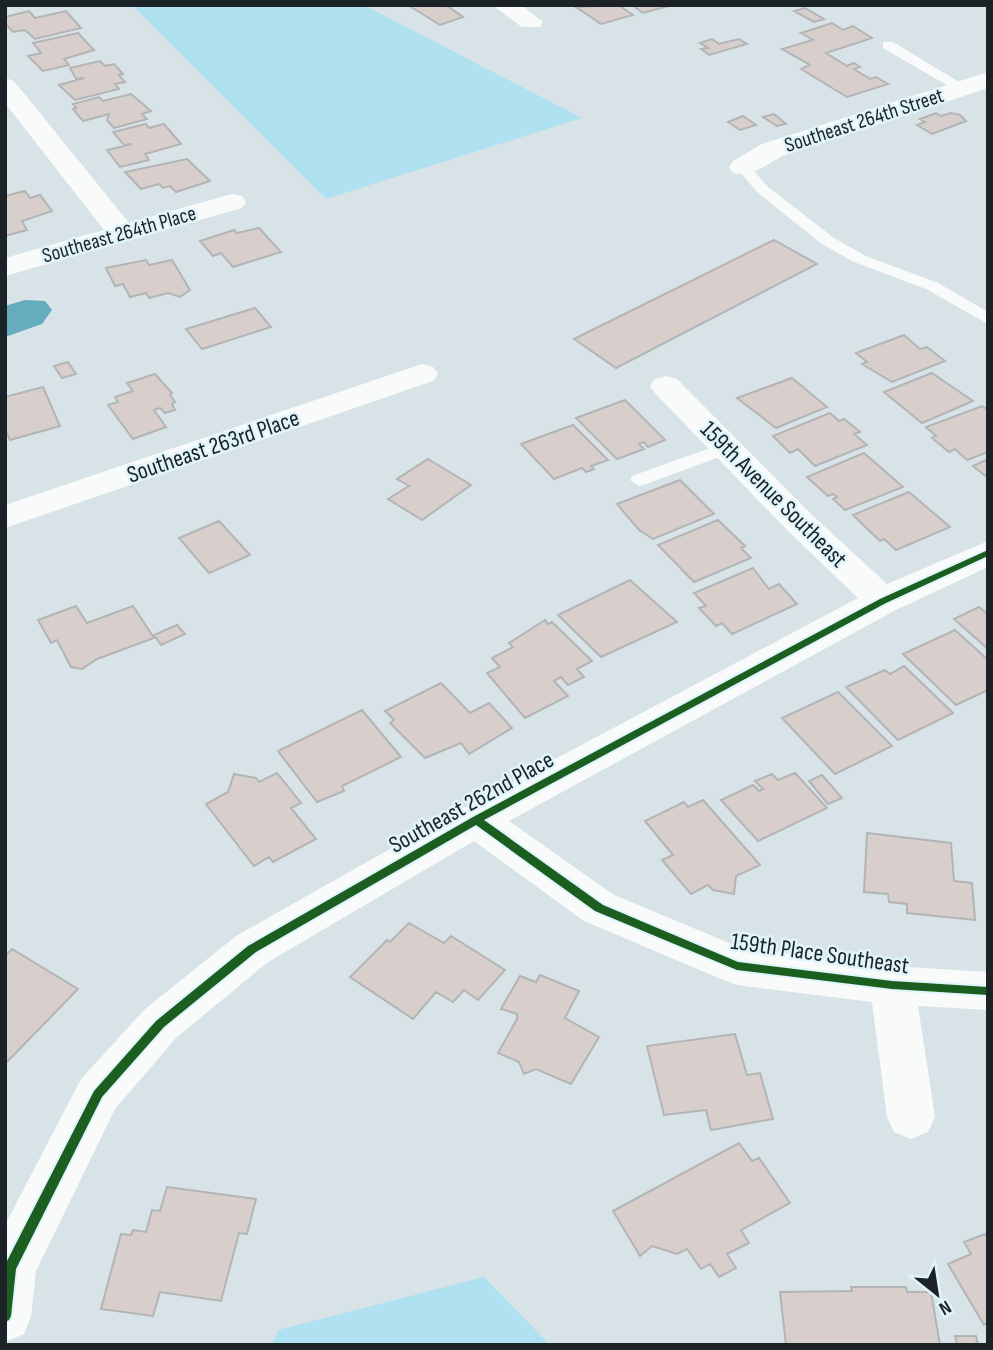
<svg xmlns="http://www.w3.org/2000/svg" width="993" height="1350" font-family="'Sofia Sans Condensed',sans-serif">
<style>
.green{fill:#b0e1f1}
.water{fill:#66acbf}
.building{fill:#d8cfcd;stroke:#b3b4b5;stroke-width:2}
.lines{fill:none;stroke-linecap:round;stroke-linejoin:round}
.lane{fill:#f9fbfb;fill-rule:evenodd}
.street{fill:#f9fbfb;fill-rule:evenodd}
.cycleway-casing{stroke:#dff4fb;stroke-width:4}
.cycleway{fill:#1b5e20;fill-rule:evenodd}
.labels{text-anchor:middle;stroke-width:5;stroke-linejoin:round;paint-order:stroke}
.far-street-label{font-size:21px;fill:#1c2326;stroke:#dff4fb}
.street-label{font-size:24px;fill:#1c2326;stroke:#dff4fb}
</style>
<rect width="100%" height="100%" fill="#d8e3e7"/>
<path class="green" d="M132,5H364L582,118L326,199Z
M484,1277L550,1345H271L278,1330Z"/>
<path class="water" d="M25,300L45,301L52,310L42,324L5,337V306Z"/>
<path class="building" d="M408,5H446L463,17L440,25Z
M618,5L633,15L601,24L576,7Z
M632,5H672L643,13Z
M805,8L824,19L814,22L794,11Z
M29,11L35,18L66,11L81,28L35,39L25,30L13,32L5,23V17Z
M832,23L843,30L853,26L872,38L826,53L847,66L854,63L860,67L854,69L870,79L876,77L888,84L847,97L801,69L810,65L782,49L813,40L801,33Z
M78,33L94,50L64,59L69,65L43,71L28,56L41,53L33,43Z
M712,39L719,44L739,39L747,44L709,55L701,49L708,48L700,43Z
M100,61L105,66L114,64L123,74L119,75L125,82L115,84L119,89L75,100L59,85L84,78L76,79L70,68Z
M131,94L151,111L142,114L147,119L114,128L107,120L109,114L83,121L73,109L76,108L73,104L99,97L103,101Z
M936,113L941,116L951,113L960,115L966,121L932,134L917,125L925,122L920,119Z
M774,114L786,124L777,126L763,117Z
M743,116L756,125L740,130L728,122Z
M146,124L149,128L164,124L181,144L145,154L149,160L120,167L107,150L132,144L124,145L113,132Z
M187,159L210,181L176,192L170,186L163,188L159,184L141,189L125,172Z
M25,191L30,198L40,195L52,211L22,221L27,230L5,236V196Z
M259,228L281,252L233,267L221,253L213,256L200,241L234,230L237,233Z
M774,240L817,264L616,368L574,339Z
M146,260L149,265L172,260L190,290L180,297L168,293L149,298L146,293L130,297L123,284L115,286L106,268Z
M255,308L271,327L202,349L186,329Z
M904,335L920,349L927,347L945,361L892,382L862,364L867,362L856,353Z
M68,362L76,374L62,378L54,366Z
M932,373L973,401L922,423L884,392Z
M155,374L172,393L170,395L175,402L172,404L175,410L165,413L160,408L154,410L166,427L133,439L108,405L118,402L115,397L133,391L127,383Z
M792,378L827,407L776,428L737,398Z
M43,387L60,426L10,440L5,429V397Z
M625,400L665,440L648,447L644,442L639,444L644,449L617,459L576,418Z
M982,406L988,410V452L967,460L955,449L949,452L932,438L936,436L926,427Z
M830,413L839,421L844,419L860,432L854,434L867,445L815,466L798,449L790,453L773,436Z
M573,425L608,460L591,466L594,469L586,472L582,468L554,479L521,444Z
M864,453L903,487L845,510L833,499L837,497L833,494L828,496L807,477Z
M428,459L471,485L422,520L388,499L409,486L397,479Z
M988,459V478L973,466Z
M680,480L714,514L653,539L639,530L617,504Z
M909,492L950,527L896,550L884,539L880,541L853,515Z
M718,520L745,546L741,548L751,558L694,582L658,545Z
M219,521L250,555L209,573L179,538Z
M753,568L769,589L779,584L797,604L732,634L722,623L716,626L699,608L706,606L694,593Z
M630,580L677,622L601,657L558,615Z
M76,606L87,623L133,606L154,638L97,659L82,669L71,667L57,640L51,643L38,620Z
M979,607L988,614V649L954,619Z
M545,620L548,624L552,622L592,661L577,669L584,677L568,685L561,677L554,681L568,696L525,718L487,673L500,667L492,658L513,647L509,643Z
M177,625L185,634L161,645L154,635Z
M955,630L988,660V690L956,705L903,654Z
M904,666L953,713L898,740L846,687L885,670L890,674Z
M441,683L470,713L489,703L512,728L469,754L461,743L425,758L390,723L394,720L385,711Z
M838,692L892,746L835,774L782,718Z
M362,710L401,757L342,786L344,791L317,802L278,751Z
M277,773L301,803L291,808L316,839L273,862L269,857L254,866L206,804L228,792L234,774L256,778L259,782Z
M795,773L827,808L758,841L721,800L753,785L759,791L763,789L755,781L772,774L778,780Z
M822,775L842,798L828,804L809,781Z
M703,800L760,865L736,876L734,894L713,890L708,885L691,894L662,860L673,855L645,821L684,802L688,807Z
M867,833L951,843L954,881L972,883L975,920L907,913V904L889,902L888,894L864,892Z
M409,923L444,943L451,936L505,970L478,1000L464,990L453,1002L436,992L413,1019L350,977L387,940L390,942Z
M12,949L78,989L5,1064V956Z
M540,975L579,991L565,1018L599,1037L571,1084L536,1069L524,1074L519,1062L498,1053L517,1019V1014L501,1009L520,976L536,982Z
M735,1034L747,1075L760,1073L773,1119L711,1130L706,1110L664,1115L647,1046Z
M739,1143L752,1161L759,1158L790,1203L741,1230L749,1243L727,1254L736,1268L719,1277L710,1264L701,1269L687,1249L677,1254L652,1246L640,1256L613,1211Z
M167,1187L256,1199L247,1234L239,1233L221,1301L160,1292L153,1316L101,1309L121,1234L131,1235L133,1230L146,1232L152,1210L160,1211Z
M985,1234L988,1239V1323L984,1325L948,1264L971,1254L964,1242Z
M851,1287H906L907,1292H931L940,1345H786L780,1292L852,1291Z
M955,1336H976L978,1345H957Z"/>
<g class="lines">
<path class="lane" d="M883,42H893L969,88L957,91L883,48Z
M743,163L748,164L768,187L834,238L866,256L938,283L988,312V324L926,289L854,262L822,244L758,193L736,167Z
M727,442L736,448L733,452L646,484L639,486L630,480L632,476Z"/>
<path class="street" d="M492,5H521L543,22L540,27H522Z
M988,72V88L782,156C766,165 752,177 733,173L729,167L733,161L762,144Z
M5,78L14,81L129,223L232,194L242,196L246,202L242,208L5,276V258L104,230L5,103Z
M422,364L433,367L438,374L433,381L5,528V505Z
M666,376L677,379L811,514L887,584L988,541V567L896,610L509,821L614,895L741,948L892,966L988,972V1010L918,1006L935,1117L928,1132L911,1139L894,1132L887,1117L872,1002L737,985L721,979L584,921L474,841L268,962L176,1038L115,1109L36,1271L31,1316L24,1334L5,1342V1225L81,1079L144,1010L236,936L461,809L858,598L787,530L655,393L650,386L655,379Z"/>
<g class="cycleway-casing">
<path id="cycleway" d="M988,550V556L886,603L484,820L603,905L738,962L892,981L988,987V995L892,989L737,970L595,911L476,825L256,952L164,1027L102,1097L16,1269L11,1316L9,1320L5,1322V1265L94,1091L156,1021L248,946L473,817L880,599Z"/>
</g>
<use href="#cycleway" class="cycleway"/>
</g>
<g class="labels">
<g class="far-street-label">
<text transform="translate(864 120) rotate(-18)" y="7">Southeast 264th Street</text>
<text transform="translate(119 234) rotate(-16)" y="7">Southeast 264th Place</text>
</g>
<g class="street-label">
<text transform="translate(213 446) rotate(-19)" y="8">Southeast 263rd Place</text>
<text transform="translate(774 494) rotate(45)" y="8">159th Avenue Southeast</text>
<text transform="translate(471 802) rotate(-29)" y="8">Southeast 262nd Place</text>
<text transform="translate(820 953) rotate(8)" y="8">159th Place Southeast</text>
</g>
</g>
<rect width="993" height="1350" fill="none" stroke="#1c2326" stroke-width="14"/>
<g transform="translate(937 1294) rotate(150)" stroke="#dff4fb" stroke-width="5" paint-order="stroke">
<path d="M0-5L12 26L0 18L-12 26Z" fill="#1c2326"/>
<text y="-10" font-size="19" font-weight="bold" text-anchor="middle" fill="#1c2326">N</text>
</g>
</svg>
